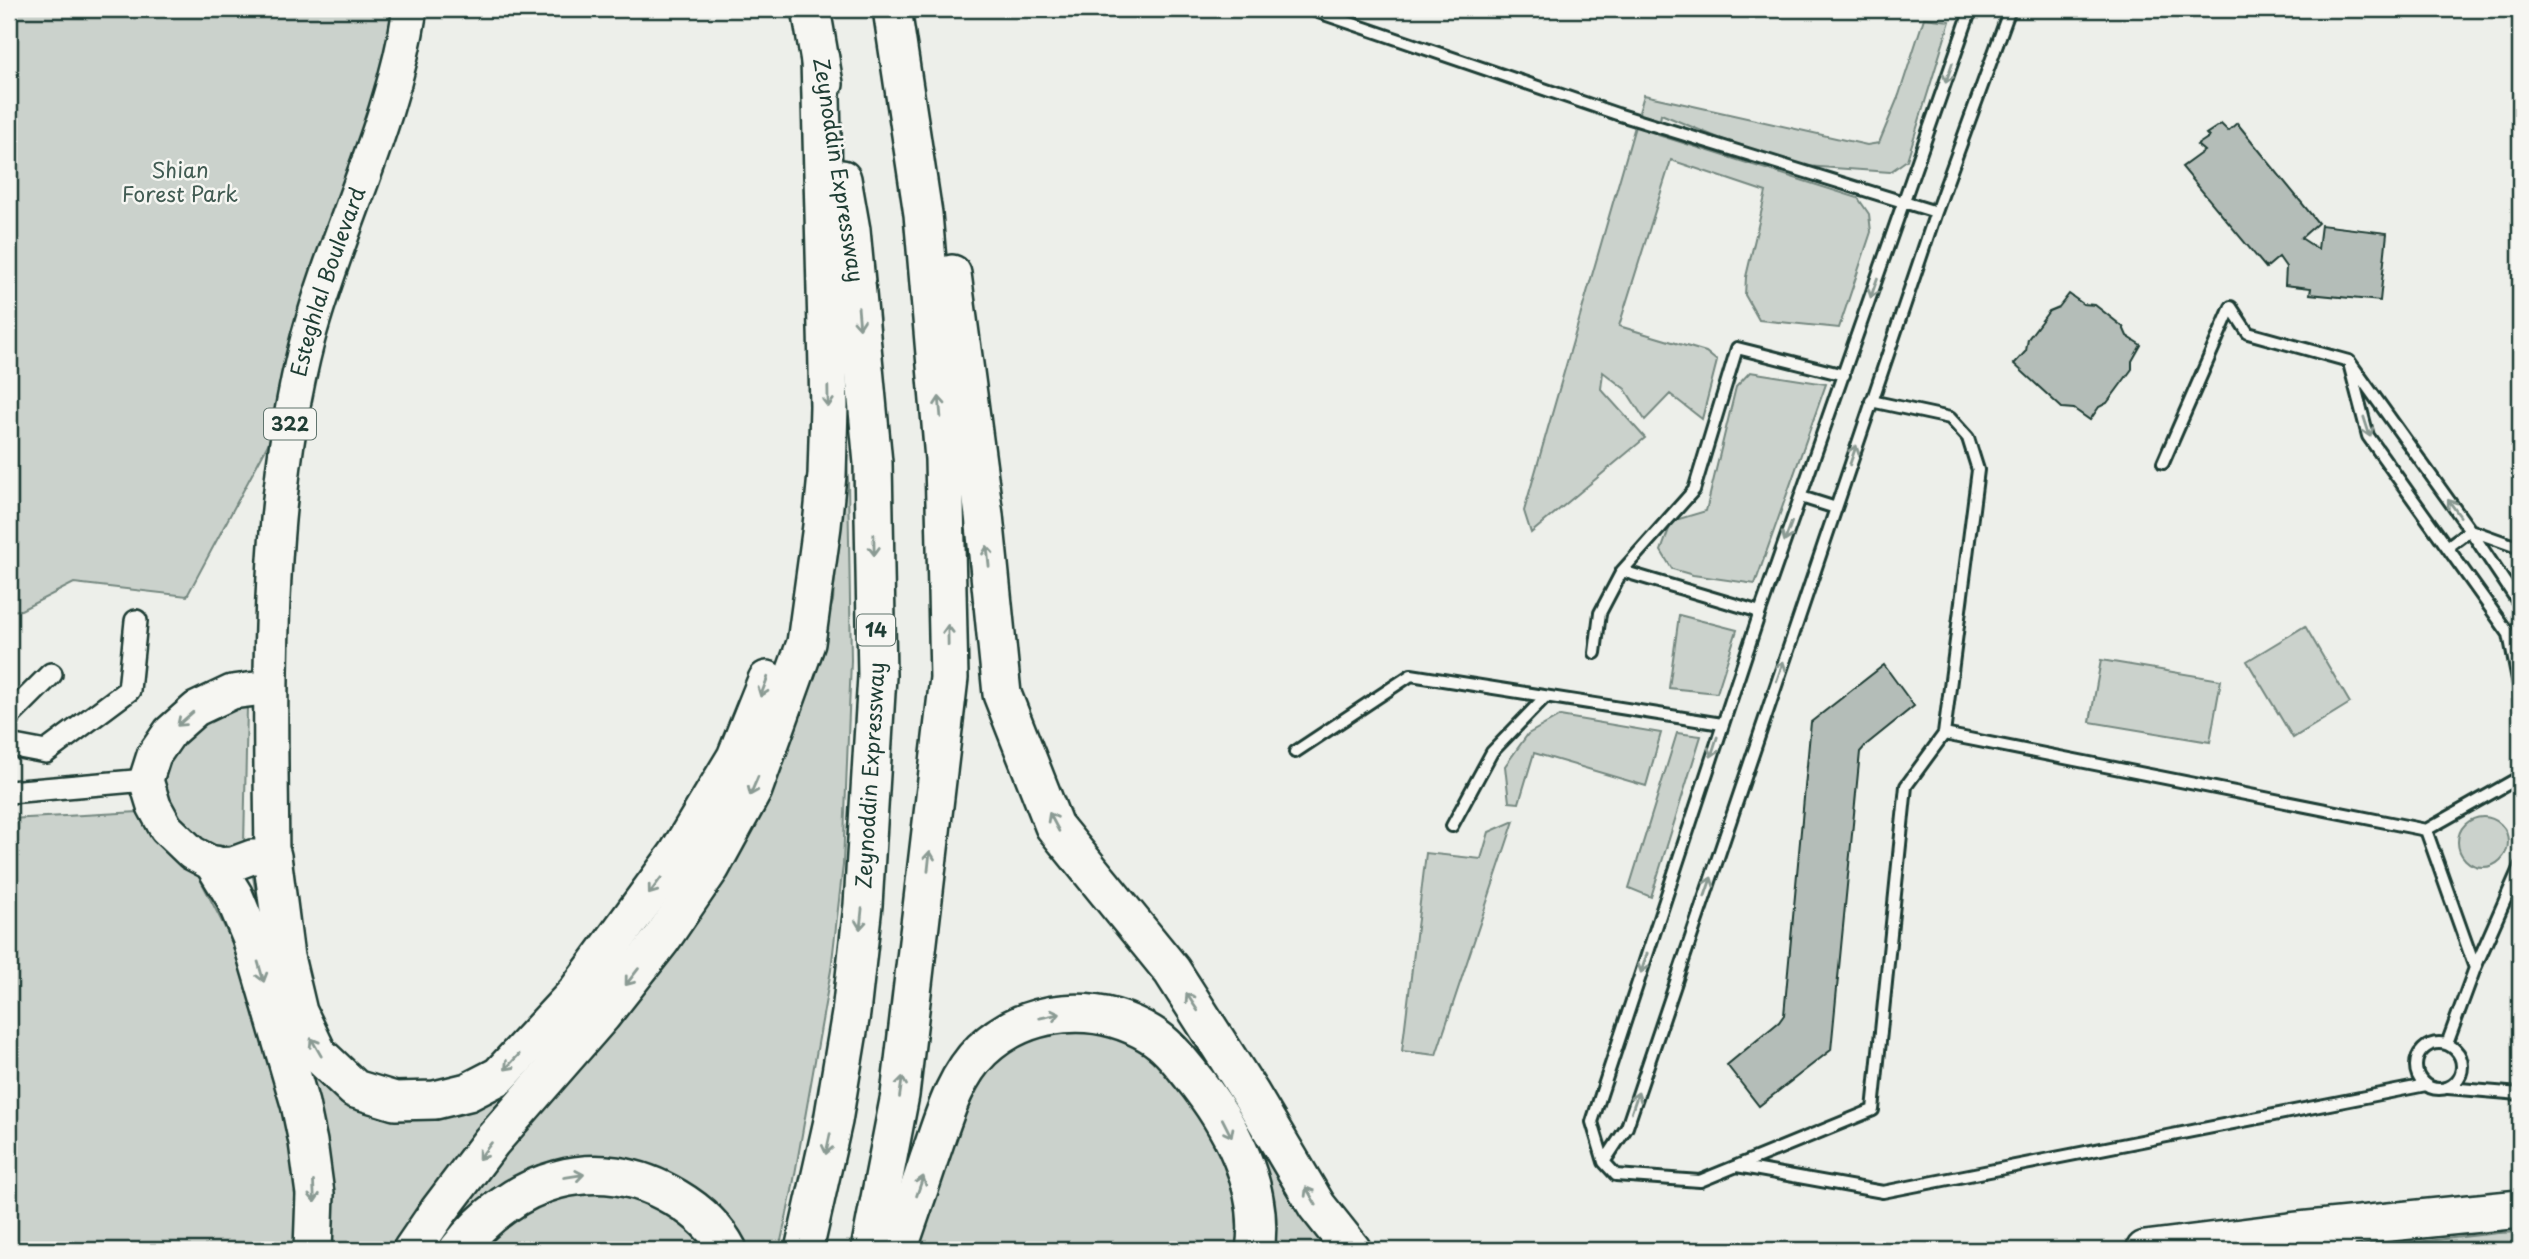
<svg xmlns="http://www.w3.org/2000/svg" width="2529" height="1259" font-family="'Playpen Sans',sans-serif">
<style>
.green{fill:#cbd2cc;stroke:#758880;stroke-width:2}
.building{fill:#b4bdb8;stroke:#1f3d34;stroke-width:2}
.lines{fill:none;stroke-linecap:round;stroke-linejoin:round}
.lane-casing{stroke:#1f3d34;stroke-width:16}
.street-casing{stroke:#1f3d34;stroke-width:26}
.primary-casing{stroke:#1f3d34;stroke-width:38}
.highway-casing{stroke:#1f3d34;stroke-width:42}
.lane{stroke:#f6f6f2;stroke-width:10}
.street{stroke:#f6f6f2;stroke-width:21}
.primary{stroke:#f6f6f2;stroke-width:33}
.highway{stroke:#f6f6f2;stroke-width:37}
.oneway{stroke:#8a9a93}
.labels{text-anchor:middle;stroke-width:5;stroke-linejoin:round;paint-order:stroke}
.shield{fill:#f6f6f2;stroke:#60746d;stroke-width:2}
.shield-label{font-size:19px;font-weight:bold;fill:#1f3d34}
.street-label{font-size:21px;fill:#1f3d34;stroke:#f6f6f2}
.park-label{font-size:21px;fill:#415b52;stroke:#f6f6f2}
</style>
<rect width="100%" height="100%" fill="#edefea"/>
<filter id="ink" filterUnits="userSpaceOnUse"><feTurbulence type="fractalNoise" baseFrequency=".0143" numOctaves="2"/><feDisplacementMap in="SourceGraphic" scale="14" xChannelSelector="R" yChannelSelector="G"/><feConvolveMatrix kernelMatrix="1 2 1 2 8 2 1 2 1" color-interpolation-filters="sRGB"/></filter>
<g filter="url(#ink)">
<path class="green" d="M9,9H417L283,416L187,596L74,583L21,610L9,611Z
M1924,18L1950,21L1907,160L1890,172L1805,166L1721,139L1661,114L1658,135L1858,198L1869,214L1871,232L1839,328L1759,320L1745,295L1746,277L1766,192L1671,160L1619,326L1706,352L1717,361L1702,419L1670,394L1645,420L1625,389L1603,372L1601,389L1645,438L1531,533L1524,511L1644,95L1867,145L1879,143L1899,95Z
M839,309L848,481L851,660L843,865L831,970L792,1191L779,1250H740L609,1165L445,1250H423L594,1035L818,649L833,601L839,513Z
M1750,372L1826,384L1755,584L1693,575L1672,569L1661,551L1672,521L1706,511L1736,387Z
M1679,615L1737,630L1717,693L1669,688Z
M2305,626L2350,703L2293,738L2247,661Z
M2101,660L2221,680L2210,742L2090,722Z
M247,707L244,845L213,846L186,829L162,787L164,763L179,736L219,713Z
M1560,716L1661,733L1646,786L1534,753L1519,803L1509,802L1505,766L1528,734Z
M1677,733L1701,736L1651,897L1629,888Z
M139,812L196,871L265,1006L302,1167L297,1250H9V819Z
M2458 842a25 25 0 1 1 50 0a25 25 0 1 1-50 0Z
M1514,821L1436,1055L1402,1051L1426,853L1481,859L1489,832Z
M271,876L299,1041L439,1114L653,905L694,876L401,1250H320L253,877Z
M1071,1021L1154,1048L1229,1149L1245,1250H918L951,1130L996,1049Z
M1247,1124C1272,1169 1295,1212 1330,1250H1266L1262,1176Z
M552,1190L651,1195L718,1250H471Z
M2520,1232V1250H2345L2498,1233Z"/>
<path class="building" d="M2237,123L2318,223L2301,238L2318,249L2321,225L2387,233L2380,301L2310,294L2311,288L2285,285L2286,267L2279,257L2266,268L2182,167L2204,151L2197,145L2209,137L2206,134L2221,124L2228,131Z
M2069,294L2083,304L2095,305L2123,327L2127,336L2141,345L2132,361V369L2107,403L2099,407L2090,420L2074,409L2062,408L2014,364L2026,351L2028,339L2049,311L2059,307Z
M1884,665L1914,706L1867,744L1860,752L1831,1050L1759,1106L1727,1065L1779,1022L1784,1015L1811,722Z"/>
<g class="lines">
<g class="lane-casing">
<path id="lane" d="M1315,11L1617,114L1936,212
M2350,367L2368,436L2509,634L2520,690
M1871,401L1950,418L1968,438L1978,470L1944,734L1906,786L1873,1110L1700,1181L1616,1175L1604,1162L1592,1122L1760,612L1971,9
M2163,463L2231,307L2248,333L2349,361L2470,530L2520,605
M1801,497L1836,508
M2447,547L2470,530L2520,548
M1622,571L1760,612
M1595,653L1600,613L1622,571L1694,490L1737,348L1844,375
M1944,734L2426,830L2520,777
M1295,752L1411,675L1722,724
M1452,826L1492,752L1545,697
M2426,830L2475,968
M2416 1066a23 23 0 1 1 46 0a23 23 0 1 1-46 0Z
M2447,1044L2475,968L2520,866
M2448,1088L2520,1094
M1604,1162L1627,1127L1936,212L2010,9
M1737,1166L1883,1192L2426,1085
M2297,1250L2350,1244"/>
</g>
<g class="street-casing">
<path id="street" d="M9,716L51,674
M9,745L46,752L129,690L136,621
M9,792L146,780"/>
</g>
<g class="primary-casing">
<g id="primary">
<path id="s1" d="M270,687L232,692L196,709L170,732L154,755L146,780L154,806L166,828L192,853L215,865L233,864L252,857L272,856C270,687 265,501 308,338C338,227 393,124 410,9"/>
</g>
</g>
<g class="highway-casing">
<g id="highway">
<path d="M811,9L824,84"/>
<path d="M952,274L984,515L1002,694L1054,826L1172,971L1250,1093L1317,1206L1352,1250"/>
<path d="M272,856L285,957L298,1012L318,1054L355,1089L395,1101L435,1100L468,1092L499,1076L576,993L677,855L736,757L767,680"/>
<path d="M215,865L234,896L251,937L300,1104L308,1142L315,1194L313,1250"/>
<path d="M412,1250L438,1212L491,1142L602,1015L661,940L711,867L753,790L806,643L822,526L827,475L829,406L820,59"/>
<path d="M458,1250C511,1180 597,1150 676,1198C698,1211 716,1227 728,1250"/>
<path id="s2" d="M804,1250L833,1121L851,1013L863,905L877,676L873,463L851,230L842,179"/>
<path d="M870,1250L900,1095L949,678L944,459L923,214L892,9"/>
<path d="M898,1250C908,1220 919,1190 929,1159C942,1123 953,1078 982,1050C1028,1007 1097,1002 1150,1034C1167,1044 1179,1060 1191,1075C1230,1123 1265,1187 1255,1250"/>
<path d="M2145,1250L2289,1232L2520,1209"/>
</g>
</g>
<use href="#lane" class="lane"/>
<use href="#street" class="street"/>
<use href="#primary" class="primary"/>
<use href="#highway" class="highway"/>
</g>
<defs><path id="oneway-shaft" d="M-6 0H5M1.5-3L5.5 0L1.5 3" fill="none" stroke-width="1.6" stroke-linecap="round" stroke-linejoin="round" transform="scale(1.75)"/></defs>
<g class="oneway">
<use href="#oneway-shaft" transform="translate(1949 73) rotate(109)"/>
<use href="#oneway-shaft" transform="translate(1874 288) rotate(109)"/>
<use href="#oneway-shaft" transform="translate(859 318) rotate(85)"/>
<use href="#oneway-shaft" transform="translate(828 397) rotate(89)"/>
<use href="#oneway-shaft" transform="translate(940 407) rotate(-95)"/>
<use href="#oneway-shaft" transform="translate(2367 427) rotate(72)"/>
<use href="#oneway-shaft" transform="translate(1853 455) rotate(-71)"/>
<use href="#oneway-shaft" transform="translate(2454 508) rotate(-126)"/>
<use href="#oneway-shaft" transform="translate(1788 532) rotate(110)"/>
<use href="#oneway-shaft" transform="translate(874 545) rotate(89)"/>
<use href="#oneway-shaft" transform="translate(988 556) rotate(-96)"/>
<use href="#oneway-shaft" transform="translate(948 635) rotate(-91)"/>
<use href="#oneway-shaft" transform="translate(1780 671) rotate(-71)"/>
<use href="#oneway-shaft" transform="translate(764 687) rotate(111)"/>
<use href="#oneway-shaft" transform="translate(185 719) rotate(139)"/>
<use href="#oneway-shaft" transform="translate(1714 747) rotate(108)"/>
<use href="#oneway-shaft" transform="translate(754 786) rotate(113)"/>
<use href="#oneway-shaft" transform="translate(1054 822) rotate(-118)"/>
<use href="#oneway-shaft" transform="translate(929 861) rotate(-84)"/>
<use href="#oneway-shaft" transform="translate(655 886) rotate(126)"/>
<use href="#oneway-shaft" transform="translate(1708 887) rotate(-71)"/>
<use href="#oneway-shaft" transform="translate(861 919) rotate(96)"/>
<use href="#oneway-shaft" transform="translate(1644 963) rotate(108)"/>
<use href="#oneway-shaft" transform="translate(261 972) rotate(74)"/>
<use href="#oneway-shaft" transform="translate(632 977) rotate(128)"/>
<use href="#oneway-shaft" transform="translate(1192 1002) rotate(-123)"/>
<use href="#oneway-shaft" transform="translate(1050 1016) rotate(-12)"/>
<use href="#oneway-shaft" transform="translate(316 1047) rotate(-120)"/>
<use href="#oneway-shaft" transform="translate(512 1062) rotate(133)"/>
<use href="#oneway-shaft" transform="translate(901 1087) rotate(-82)"/>
<use href="#oneway-shaft" transform="translate(1635 1102) rotate(-71)"/>
<use href="#oneway-shaft" transform="translate(1227 1128) rotate(63)"/>
<use href="#oneway-shaft" transform="translate(828 1144) rotate(102)"/>
<use href="#oneway-shaft" transform="translate(485 1151) rotate(128)"/>
<use href="#oneway-shaft" transform="translate(574 1176) rotate(-9)"/>
<use href="#oneway-shaft" transform="translate(920 1186) rotate(-71)"/>
<use href="#oneway-shaft" transform="translate(314 1192) rotate(87)"/>
<use href="#oneway-shaft" transform="translate(1311 1196) rotate(-120)"/>
</g>
</g>
<g class="labels">
<g class="shield">
<rect x="264" y="408.5" width="52" height="31" rx="5"/>
<rect x="857" y="614.5" width="38" height="31" rx="5"/>
</g>
<g class="shield-label">
<text x="290" y="431">322</text>
<text x="876" y="637">14</text>
</g>
<g class="street-label">
<text transform="translate(838 170) rotate(81)" y="7">Zeynoddin Expressway</text>
<text dy="7" stroke="none"><textPath href="#s1" startOffset="920">Esteghlal Boulevard</textPath></text>
<text dy="7" stroke="none"><textPath href="#s2" startOffset="480">Zeynoddin Expressway</textPath></text>
</g>
<g class="park-label">
<text x="180" y="178">Shian<tspan x="180" dy="24">Forest Park</tspan></text>
</g>
</g>
<rect width="2529" height="1259" fill="none" stroke="#f6f6f2" stroke-width="35"/>
<rect x="18" y="18" width="2494" height="1224" fill="none" stroke="#1f3d34" stroke-width="2.5" filter="url(#ink)"/>
</svg>
